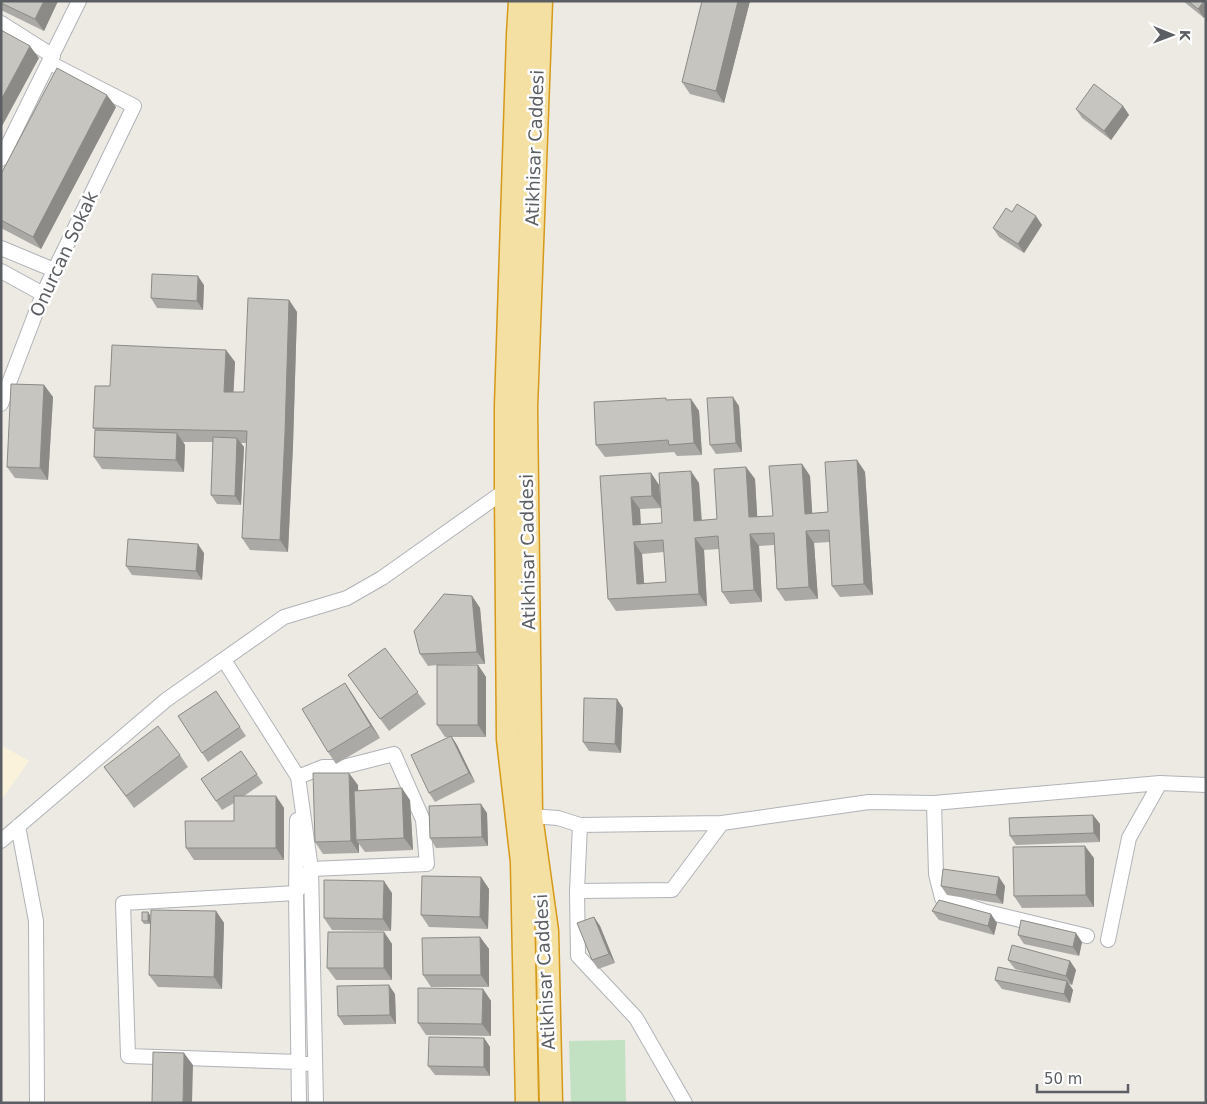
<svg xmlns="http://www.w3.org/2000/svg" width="1207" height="1104" font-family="'DejaVu Sans',sans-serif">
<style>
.commercial{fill:#faf2da}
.green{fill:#c2e1c2}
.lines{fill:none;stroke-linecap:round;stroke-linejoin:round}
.minor-casing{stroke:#b0b3b7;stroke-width:16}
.trunk-casing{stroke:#d69919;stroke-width:25}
.minor{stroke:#fff;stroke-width:14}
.trunk{stroke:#f4e0a2;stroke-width:22}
.wall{fill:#aba9a5;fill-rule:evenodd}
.shaded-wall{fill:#8b8a86}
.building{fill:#c7c5c0;stroke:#8b8a86;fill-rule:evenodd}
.labels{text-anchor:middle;stroke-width:5;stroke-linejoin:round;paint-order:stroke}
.street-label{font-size:18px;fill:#5b5e62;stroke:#fff}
</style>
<rect width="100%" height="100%" fill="#eceae3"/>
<path class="commercial" d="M1,745L29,761L1,800Z"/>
<path class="green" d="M625,1040L626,1103H571L569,1041Z"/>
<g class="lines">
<g class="minor-casing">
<path id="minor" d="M1,23L53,56
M1,159L79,1
M1,248L54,270
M1,271L43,294
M1,404L43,294L134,106L50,63
M224,660L298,777L311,869L316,1103
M298,777L323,767H343L394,754L423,820L427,864L311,869L296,893L123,903L128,1056L299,1062L314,1065
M934,803L936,874L942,898L983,911L1087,936
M531,816L558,818L580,825L577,891L672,890L722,823
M297,820L296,893L299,1103
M580,825L722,823L869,802L934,803L1160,783L1206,785
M18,826L36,921L37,1103
M1,841L166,700L284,617L347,598L382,578L506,490
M577,891L578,956L636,1018L685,1103
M1108,940L1129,838L1160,783"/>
</g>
<g class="trunk-casing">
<path id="trunk" d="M520,1L518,35L506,406V490L508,739L522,862L527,1103
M541,1L526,407L531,816L547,931L551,1103"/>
</g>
<use href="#minor" class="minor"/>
<use href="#trunk" class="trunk"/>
</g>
<path class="wall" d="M1,1H58L44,31L1,10Z
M702,1H750L724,103L690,94L682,82Z
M1183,1H1206V16L1204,18Z
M1123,106L1129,115L1111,140L1082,118L1076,109Z
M116,107L41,249L1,228V174Z
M1012,212L1042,225L1024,253L999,237L993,228Z
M204,285L203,310L157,308L151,298Z
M289,300L297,312L293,445L288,552L250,550L242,538L246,443H241L244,447L241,505L217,504L211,495L213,442H183L185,445L184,472L102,469L94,457L95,430L93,428L110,386L226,350L235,362L233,392H244Z
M44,385L53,397L48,480L15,478L7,467Z
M691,399L699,411L702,455L677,456L674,452L605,457L596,445Z
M739,406L742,452L716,454L710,445Z
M857,460L865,472L873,595L840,597L832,586L830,542L814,543L818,599L785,601L777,589L774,545L759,546L762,602L730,604L722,592L719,549L704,550L707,606L616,611L608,599L600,476L651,473L659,485L661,508L640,509L641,524L662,523L699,483L702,520L717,519L746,467L755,479L757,517L773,516L802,464L810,476L812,513L828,512ZM664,552L666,582L644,584L642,554Z
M204,553L202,580L132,575L126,566Z
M472,596L480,608L485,664L438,665H478L486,677V737H452L457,745L475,782L435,802L429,793L449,737H445L437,725V665L428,666L420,654Z
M385,648L426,704L389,731L348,675Z
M345,683L353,695L380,738L336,764L328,752Z
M216,691L246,736L208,762L178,716Z
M623,708L621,753L589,751L583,742Z
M241,751L263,783L244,796H276L284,808V860H194L186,848L234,821V803L222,810L201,779Z
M180,755L188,767L134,808L104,767Z
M358,785V791L410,800L413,850L365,852L359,844V853L323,854L315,842Z
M487,813L488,846L436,848L430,838Z
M1093,815L1100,824V842L1016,845L1010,836Z
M1094,858V907L1022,908L1014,896Z
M481,877L489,889L488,929L429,927L421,915Z
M941,886H1005L1003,904L947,895Z
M392,893L391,931L332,930L324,918Z
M216,911L224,923L222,989L158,987L149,975Z
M932,911L997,923L994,935L939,920Z
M150,915V924H144L142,921Z
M594,917L600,926L615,963L598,969L592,960Z
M384,932L392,944V980H336L327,968Z
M1018,935L1082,942L1079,956L1024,944Z
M480,937L489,949V987H431L423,975Z
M1008,960L1070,961L1076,970L1072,985L1069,984L1073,990L1070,1003L1002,989L995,980L1032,974L1015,969Z
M483,989L491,1001V1036L426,1035L418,1023Z
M395,994L396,1024L344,1025L338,1016Z
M484,1038L490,1047V1076L435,1075L428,1066Z"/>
<path class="shaded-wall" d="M44,1H58L44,31L35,19Z
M738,1H750L724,103L716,91Z
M1204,1H1206V16L1204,18L1198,9Z
M30,46L39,58L1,128V100Z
M107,95L116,107L41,249L33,237Z
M1123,106L1129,115L1111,140L1104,131Z
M1036,216L1042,225L1024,253L1018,244Z
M198,276L204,285L203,310L197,301Z
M289,300L297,312L293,445L288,552L280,540Z
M226,350L235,362L233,404L224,392Z
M44,385L53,397L48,480L40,468Z
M733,397L739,406L742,452L736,443Z
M691,399L699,411L702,455L694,443Z
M177,433L185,445L184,472L176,460Z
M237,438L244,447L241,505L235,496Z
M857,460L865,472L873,595L864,584Z
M802,464L810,476L813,526L805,514Z
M746,467L755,479L758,529L749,517Z
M691,471L699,483L702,533L694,521Z
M651,473L659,485L661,508L652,496Z
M631,497L640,509L641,536L633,525Z
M806,531L814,543L818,599L809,587Z
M750,534L759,546L762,602L754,590Z
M695,538L704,550L707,606L699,594Z
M634,542L642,554L645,596L637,584Z
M198,544L204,553L202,580L196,571Z
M472,596L480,608L485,664L477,652Z
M478,665L486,677V737L478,725Z
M345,683L353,695L380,738L371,726Z
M617,699L623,708L621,753L615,744Z
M451,736L457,745L475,782L469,773Z
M349,773L358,785L359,840H356L359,844V853L351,841Z
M402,788L410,800L413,850L404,838Z
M276,796L284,808V860L276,848Z
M481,804L487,813L488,846L482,837Z
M1093,815L1100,824V842L1094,833Z
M1085,846L1094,858V907L1086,895Z
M481,877L489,889L488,929L480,917Z
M999,877L1005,886L1003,904L996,895Z
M384,881L392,893L391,931L383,919Z
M216,911L224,923L222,989L214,977Z
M148,912L150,915V924L148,921Z
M991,914L997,923L994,935L988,926Z
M594,917L600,926L615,963L609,954Z
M384,932L392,944V980L384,968Z
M1076,933L1082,942L1079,956L1073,947Z
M480,937L489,949V987L481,975Z
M1070,961L1076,970L1072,985L1066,976Z
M1067,981L1073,990L1070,1003L1064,994Z
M389,985L395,994L396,1024L390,1015Z
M483,989L491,1001V1036L482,1024Z
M484,1038L490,1047V1076L484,1067Z
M184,1053L193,1065L192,1103H183Z"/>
<path class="building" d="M1,1H44L35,19L1,3Z
M702,1H738L716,91L682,82Z
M1188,1H1204L1198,9Z
M1,30L30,46L1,100Z
M57,68L107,95L33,237L1,220V174Z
M1094,84L1123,106L1104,131L1076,109Z
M1017,204L1036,216L1018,244L993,228L1006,208L1012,212Z
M152,274L198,276L197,301L151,298Z
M248,298L289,300L285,433L280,540L242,538L247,431L93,428L95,386H110L112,345L226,350L224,392H244Z
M11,384L44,385L40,468L7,467Z
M733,397L736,443L710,445L707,398Z
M666,398V400L691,399L694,443L669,445L668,440L596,445L594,402Z
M95,430L177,433L176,460L94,457Z
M213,437L237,438L235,496L211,495Z
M857,460L864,584L832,586L829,530L806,531L809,587L777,589L774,533L750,534L754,590L722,592L718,536L695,538L699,594L608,599L600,476L651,473L652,496L631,497L633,525L662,523L659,473L691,471L694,521L717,519L714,469L746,467L749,517L773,516L769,466L802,464L805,514L828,512L825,462ZM663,540L666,582L637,584L634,542Z
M128,539L198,544L196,571L126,566Z
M444,594L472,596L477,652L420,654L414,631Z
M385,648L418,692L380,719L348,675Z
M437,665H478V725H437Z
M345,683L371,726L328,752L302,709Z
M216,691L240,727L202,753L178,716Z
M584,698L617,699L615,744L583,742Z
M158,726L180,755L126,796L104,767Z
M451,736L469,773L429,793L411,755Z
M241,751L257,774L216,801L201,779Z
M313,773H349L351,841L315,842Z
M402,788L404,838L356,840L354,791Z
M234,796H276V848H186L185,821H234Z
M481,804L482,837L430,838L429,806Z
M1093,815L1094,833L1010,836L1009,818Z
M1085,846L1086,895L1014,896L1013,847Z
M943,869L999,877L996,895L941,886Z
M422,876L481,877L480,917L421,915Z
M324,880L384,881L383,919L324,918Z
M939,900L991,914L988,926L932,911Z
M151,910L216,911L214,977L149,975Z
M142,912H148V921H142Z
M594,917L609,954L592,960L577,923Z
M1021,920L1076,933L1073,947L1018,935Z
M328,932H384V968H327Z
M480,937L481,975H423L422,938Z
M1012,945L1070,961L1066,976L1008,960Z
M998,967L1067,981L1064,994L995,980Z
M389,985L390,1015L338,1016L337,986Z
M418,988L483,989L482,1024L418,1023Z
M429,1037L484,1038V1067L428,1066Z
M153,1052L184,1053L183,1103H152Z"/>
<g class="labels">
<g class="street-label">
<text transform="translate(535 148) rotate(-88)" y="6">Atikhisar Caddesi</text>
<text transform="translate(64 254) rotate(-65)" y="6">Onurcan Sokak</text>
<text transform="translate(528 552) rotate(-91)" y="6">Atikhisar Caddesi</text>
<text transform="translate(545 972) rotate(-93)" y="6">Atikhisar Caddesi</text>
</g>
</g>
<rect width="1207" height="1104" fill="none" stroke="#5b5e62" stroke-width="5"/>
<g transform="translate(1172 35) rotate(91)" stroke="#ffffff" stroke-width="4" paint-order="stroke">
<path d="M0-4L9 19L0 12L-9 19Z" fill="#5b5e62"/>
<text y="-8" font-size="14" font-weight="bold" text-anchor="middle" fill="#5b5e62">K</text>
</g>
<path d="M1037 1084v8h91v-8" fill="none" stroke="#5b5e62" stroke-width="2.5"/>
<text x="1044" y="1084" font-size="15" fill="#5b5e62" stroke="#ffffff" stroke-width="4" paint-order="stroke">50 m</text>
</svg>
